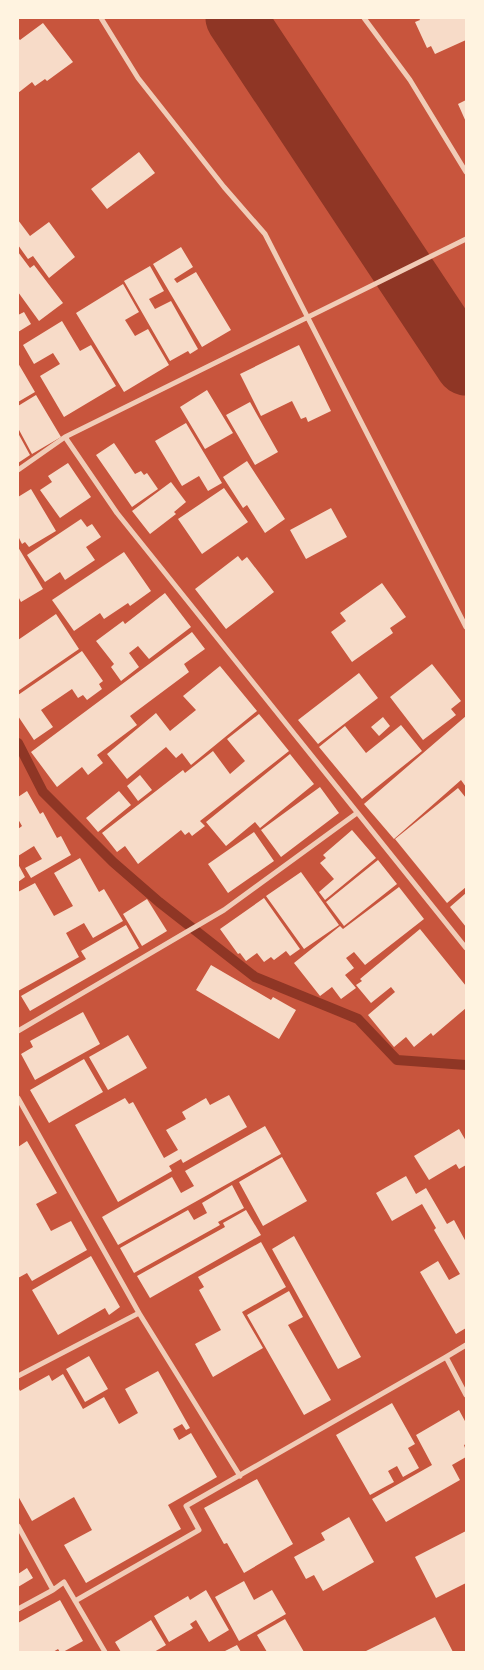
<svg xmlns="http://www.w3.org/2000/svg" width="484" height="1670" font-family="Karla,sans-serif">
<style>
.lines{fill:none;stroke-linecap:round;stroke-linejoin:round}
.stream{stroke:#8f3625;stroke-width:10}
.river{stroke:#8f3625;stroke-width:61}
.building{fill:#f7dbc8}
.minor{stroke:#f1ccb7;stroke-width:5}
</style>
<rect width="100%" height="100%" fill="#c8553d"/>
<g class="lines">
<path class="stream" d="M18,743L43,792L113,862L159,902L255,977L358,1019L397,1060L466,1065"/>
<path class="river" d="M236,18L466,365"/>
</g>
<path class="building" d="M419,18H466V40L435,54L431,46L427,48L415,22L420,20Z
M43,23L73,62L47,81L45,79L35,86L32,82L18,93V38L20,40Z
M466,100V122L458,104Z
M139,152L155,173L107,209L91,189Z
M18,220L30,236L49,222L75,257L49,278L33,256L28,259L18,245Z
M181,247L193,267L174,279L177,283L196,272L231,330L202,347L153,264Z
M18,252L30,268L34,265L63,303L39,321L18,292Z
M150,266L164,291L149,299L155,309L171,301L198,349L190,354L188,351L170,361L124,281Z
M123,284L139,312L125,320L135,336L148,329L169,365L124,392L76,313Z
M24,312L31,324L18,332V315Z
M62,321L80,351L91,345L116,386L64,417L40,376L60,364L53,353L34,364L23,345Z
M299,345L331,411L308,422L306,417L301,419L292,401L261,416L240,374Z
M18,363L35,392L18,402Z
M207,390L233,433L205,449L180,407Z
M36,395L61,437L32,454L18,428V406Z
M250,402L278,452L255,465L226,415Z
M186,423L222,483L208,491L199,476L182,486L155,441Z
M18,433L30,455L18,463Z
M114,443L135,474L141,471L144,475L147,473L158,489L132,507L96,455Z
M247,461L285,519L265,533L247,505L243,508L223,477Z
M68,463L91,497L60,518L40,490L52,482L48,476Z
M171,482L186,502L174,512L176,514L150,534L132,511Z
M224,488L248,522L202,554L178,519Z
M31,489L56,531L29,547L25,542L22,544L18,536V497Z
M331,508L347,537L306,559L290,530Z
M81,519L87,527L92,524L101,537L86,547L95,560L65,580L60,572L45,582L27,555Z
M18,547L43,589L21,602L18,596Z
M124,552L151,591L130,606L128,603L104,619L100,613L74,631L52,600Z
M238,556L242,561L247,557L274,592L226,629L195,589Z
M382,583L406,617L390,628L393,633L352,662L331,632L346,621L340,613Z
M165,593L191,627L149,659L138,646L129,653L139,667L121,681L111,667L114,664L96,641L123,621L125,624Z
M56,614L79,649L18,691V640Z
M192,632L205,649L184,664L189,672L130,716L137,725L97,755L103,763L88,775L82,767L57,787L31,752Z
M82,651L103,681L99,684L102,689L87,700L83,695L78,698L72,689L41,710L53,727L34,740L18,716V695Z
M432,664L461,701L451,709L456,715L423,740L390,697Z
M220,666L257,711L191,765L182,753L176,758L166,747L127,779L107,754L156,713L170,731L196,710L183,696Z
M359,673L378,698L318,744L298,720Z
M259,714L289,751L200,821L205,826L192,836L189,832L185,835L181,830L138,864L125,846L117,852L102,833L183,770L185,773L213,751L230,774L245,761L227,739Z
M466,716V787L461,780L394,839L364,804Z
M383,717L390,726L379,736L371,727Z
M401,725L422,751L362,799L319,747L345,726L366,753Z
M290,754L314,784L260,828L255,822L226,846L206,822Z
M140,775L152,790L138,801L127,786Z
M320,787L339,813L281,857L261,830Z
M458,788L466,798V887L447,903L395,839Z
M27,791L40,814L43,812L57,838L61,836L71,855L31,878L25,868L42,859L34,846L18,856V829L22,826L18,819V797Z
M119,791L131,805L98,832L86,818Z
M352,830L376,858L325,900L319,892L334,879L320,863L326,858L323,855Z
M254,832L274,861L228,893L208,864Z
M80,858L99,892L104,889L123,921L93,938L84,923L66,933L79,957L18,991V892L35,883L54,916L73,906L54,873Z
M378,860L397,884L344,926L326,902Z
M18,864L25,877L18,882Z
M301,872L339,925L304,949L266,896Z
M399,887L424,919L365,965L354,952L346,958L354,968L345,975L356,988L341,999L332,987L320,996L294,963L340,926L343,929Z
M466,893V927L450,907Z
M264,898L300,949L290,956L286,951L274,960L271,957L264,962L257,953L246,961L240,953L238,954L220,929Z
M147,899L167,931L142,946L123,914Z
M126,925L139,948L30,1011L21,996L86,959L81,951Z
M420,929L466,986V1008L433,1036L431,1033L414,1047L406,1037L394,1047L368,1015L395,992L391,987L371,1003L356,985L362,981L360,979Z
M211,965L271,1000L273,997L296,1010L279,1039L196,990Z
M83,1012L100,1044L35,1080L21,1054L33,1047L30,1041Z
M128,1035L147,1068L108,1090L89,1057Z
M84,1059L103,1092L49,1123L30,1090Z
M229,1095L247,1127L183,1163L181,1159L169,1166L172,1171L118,1202L75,1125L125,1098L129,1104L133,1102L164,1158L178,1150L166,1130L186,1119L182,1112L206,1098L210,1105Z
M265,1126L281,1154L118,1245L102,1217L172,1177L181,1193L194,1186L185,1171Z
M459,1129L466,1141V1165L459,1169L456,1164L429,1180L414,1156Z
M27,1141L57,1193L36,1204L51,1231L71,1221L87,1250L32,1281L27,1273L18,1278V1147Z
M282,1157L307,1201L263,1226L239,1182Z
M406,1176L416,1194L426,1188L447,1224L454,1220L466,1242V1328L456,1334L420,1272L438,1261L449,1280L460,1274L434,1230L436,1228L422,1204L392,1221L376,1193Z
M232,1185L244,1208L218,1222L220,1225L134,1273L120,1248L188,1210L194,1220L207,1213L202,1203Z
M246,1210L261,1235L150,1298L137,1276L225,1227L223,1223Z
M294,1236L361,1357L338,1369L272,1249Z
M261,1242L286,1287L242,1312L263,1348L213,1377L195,1344L221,1330L199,1290L204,1287L198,1277Z
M91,1256L120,1307L109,1315L105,1308L58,1335L32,1290Z
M289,1291L303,1317L288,1325L331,1400L304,1415L247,1315Z
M89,1356L108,1389L85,1402L66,1369Z
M158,1371L190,1428L186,1430L182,1424L173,1429L179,1440L191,1433L217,1477L168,1505L181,1529L86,1583L64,1545L92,1530L74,1497L32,1521L18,1496V1387L20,1391L49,1375L52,1381L63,1374L83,1409L104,1397L119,1424L138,1413L125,1389Z
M392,1403L415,1444L408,1448L419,1468L403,1477L397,1466L388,1471L394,1482L370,1495L336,1435Z
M459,1410L466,1423V1444L464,1445L466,1451V1457L452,1465L460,1480L386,1522L372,1499L432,1465L416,1435Z
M257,1479L293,1544L244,1573L227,1543L224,1544L204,1508Z
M349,1517L374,1562L323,1591L314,1575L306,1579L294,1557L325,1540L321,1533Z
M466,1531V1583L436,1598L415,1557Z
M27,1568L33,1578L18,1587V1574Z
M244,1581L254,1600L272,1590L286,1614L239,1641L215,1597Z
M206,1590L229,1630L209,1642L196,1620L190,1624L193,1628L169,1642L154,1616L188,1596L190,1600Z
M60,1600L83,1641L63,1652H60L58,1649L53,1652H18V1623Z
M435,1617L453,1652H364Z
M285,1619L304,1652H267L257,1635Z
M151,1620L166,1645L154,1652H121L115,1642Z
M237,1645L241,1652H223Z"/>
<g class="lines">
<path class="minor" d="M101,18L138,78L224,187L265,234L466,627
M364,18L410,80L466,172
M65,437L117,513L466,948
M18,470L65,437L466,239
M18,1031L224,910L357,813
M18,1098L139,1313L240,1476
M446,1357L466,1345
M18,1376L139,1313
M18,1526L53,1590L64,1582L105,1652
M75,1601L199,1530L186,1506L446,1357L466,1395
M18,1609L53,1590"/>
</g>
<rect width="484" height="1670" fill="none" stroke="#fff3e0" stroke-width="38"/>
</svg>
